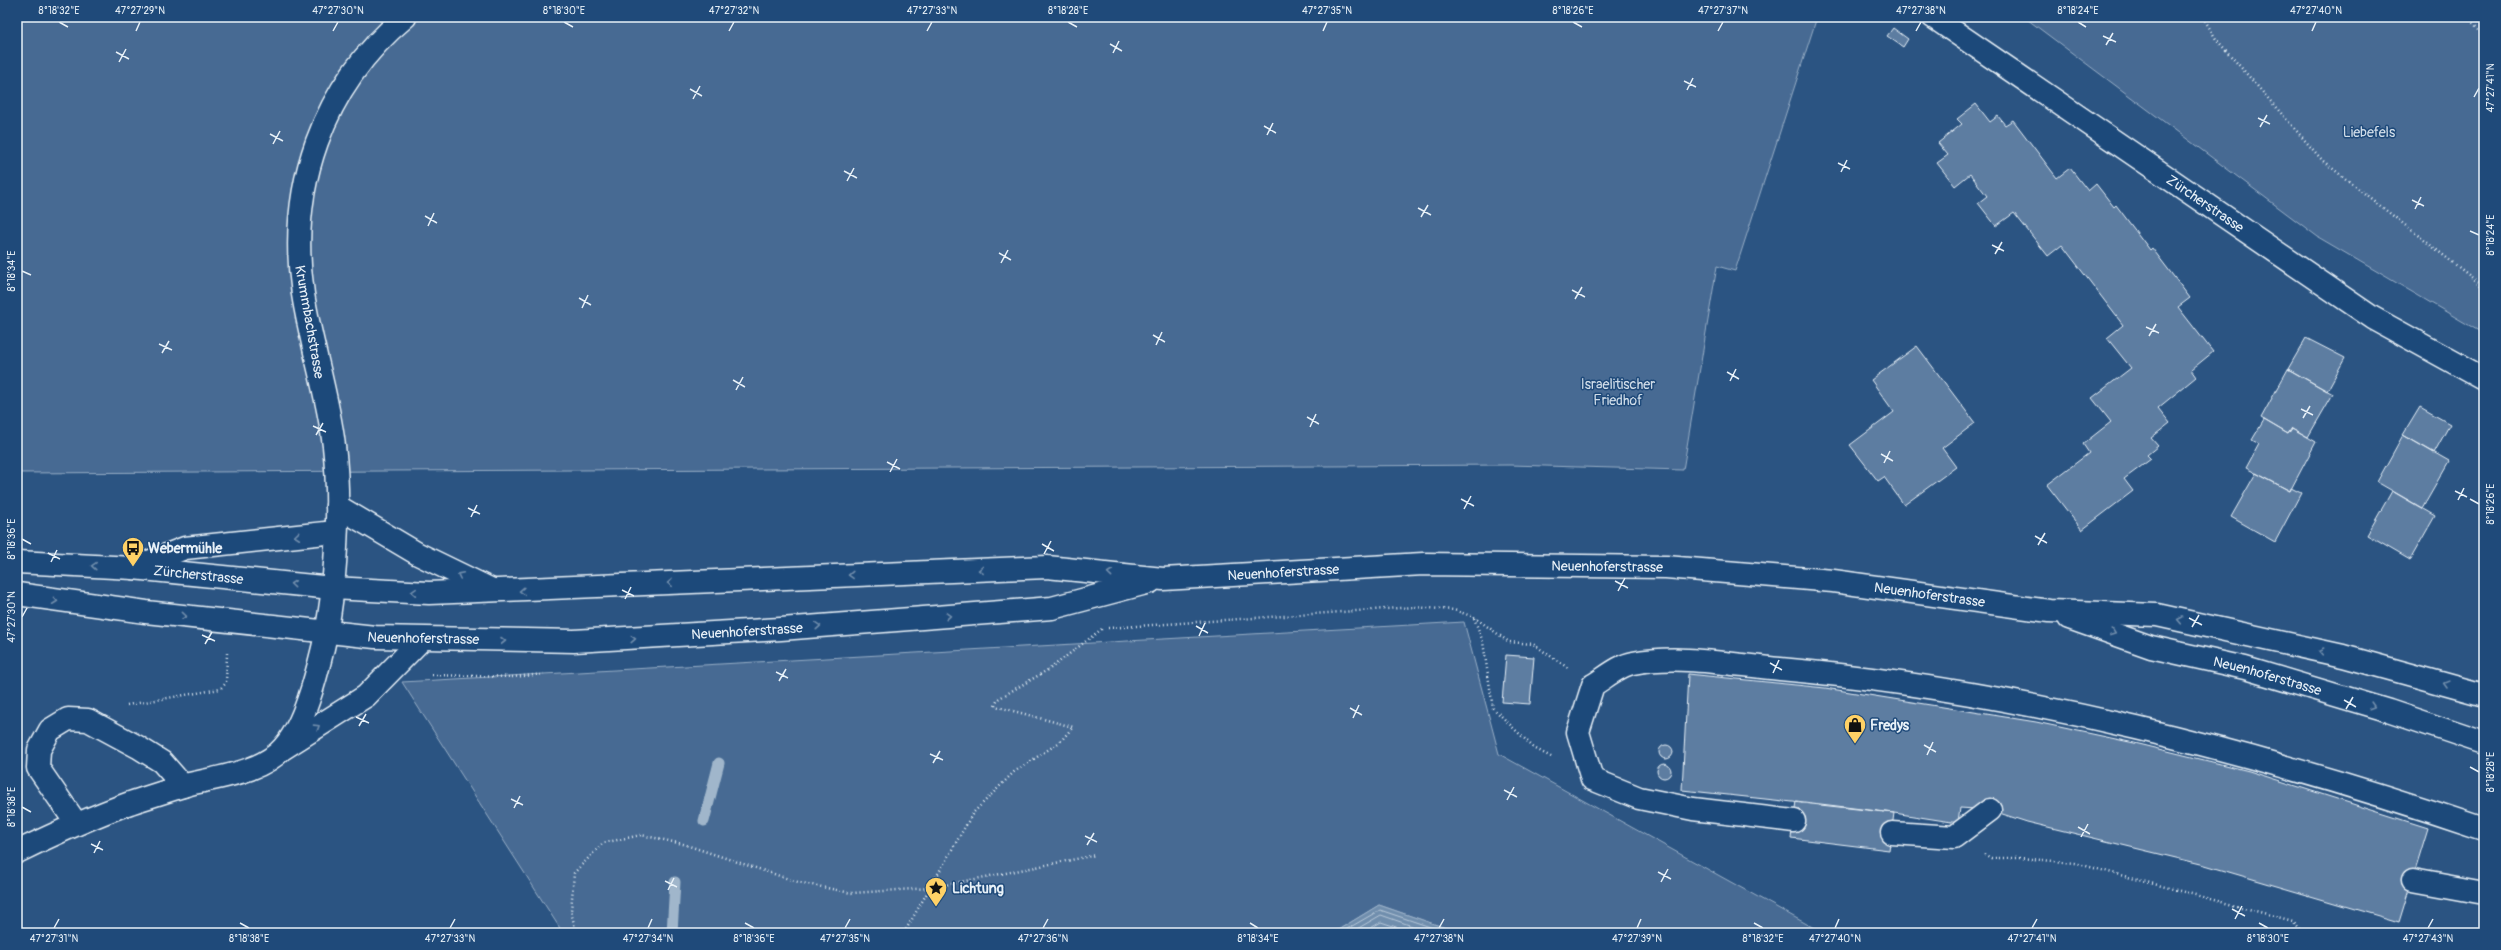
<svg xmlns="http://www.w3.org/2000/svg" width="2501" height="950" font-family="Pangolin,sans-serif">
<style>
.green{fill:#476b93;stroke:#98aec6}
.water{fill:#708ead;stroke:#a0b6cb}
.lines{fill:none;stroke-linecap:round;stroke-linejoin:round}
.shore{stroke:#b8c9da;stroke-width:1}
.stream{stroke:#a0b6cb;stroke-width:11}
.building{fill:#5d7da1;stroke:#e8f1f8}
.lane-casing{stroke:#e8f1f8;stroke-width:25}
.street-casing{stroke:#e8f1f8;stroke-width:25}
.primary-casing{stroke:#e8f1f8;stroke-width:25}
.path{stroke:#e8f1f8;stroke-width:2.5;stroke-dasharray:1 3;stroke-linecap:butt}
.lane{stroke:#1f4a7a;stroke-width:22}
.street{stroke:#1f4a7a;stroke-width:22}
.primary{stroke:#1f4a7a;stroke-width:22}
.oneway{stroke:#6f8dac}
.ticks{fill:none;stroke:#e8f1f8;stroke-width:1.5}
.labels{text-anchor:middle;stroke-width:3;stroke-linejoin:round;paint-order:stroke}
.park-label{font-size:14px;fill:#d0dde9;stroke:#1f4a7a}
.street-label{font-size:14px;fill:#e8f1f8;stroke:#1f4a7a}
.poi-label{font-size:14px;font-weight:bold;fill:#e8f1f8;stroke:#1f4a7a;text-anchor:start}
.neatline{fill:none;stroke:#e8f1f8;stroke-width:1.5}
.ticks-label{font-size:10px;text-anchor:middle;fill:#e8f1f8}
</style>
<rect width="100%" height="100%" fill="#2b5482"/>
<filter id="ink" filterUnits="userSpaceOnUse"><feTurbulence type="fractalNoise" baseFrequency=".025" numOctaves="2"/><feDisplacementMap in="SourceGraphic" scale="8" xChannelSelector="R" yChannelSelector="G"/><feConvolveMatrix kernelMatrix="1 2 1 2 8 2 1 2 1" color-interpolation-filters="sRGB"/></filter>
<g filter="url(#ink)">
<path class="green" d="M17,17H1817L1735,271L1717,266L1683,470L1510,465L17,473Z
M2024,17H2484V334L2318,237Z
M1464,622L1499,754L1823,933H1460L1379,905L1333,933H563L402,682Z"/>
<path class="water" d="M1379,905L1460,933H1333Z"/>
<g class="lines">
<path class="shore" d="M1340,933L1380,910L1448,933
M1350,933L1381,915L1432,933
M1362,933L1381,922L1414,933"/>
<path class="stream" d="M704,821L719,763
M672,933L675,882"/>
</g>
<path class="building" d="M1893,28L1908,39L1903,47L1887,36Z
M1976,104L1990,122L1998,116L2005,125L2013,120L2057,178L2070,168L2088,191L2096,184L2114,207L2116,205L2150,250L2152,248L2190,298L2178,307L2213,352L2191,370L2196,377L2158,408L2170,423L2151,438L2158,446L2147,455L2151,459L2124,479L2133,491L2082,530L2047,485L2089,453L2083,444L2111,422L2092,398L2131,368L2107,338L2123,325L2062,245L2048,256L2014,213L1996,226L1978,203L1987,196L1970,174L1955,186L1937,163L1948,155L1938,143L1962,124L1957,119Z
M2306,338L2345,358L2327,391L2288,369Z
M1917,346L1975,423L1942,448L1956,467L1904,505L1884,477L1878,481L1850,445L1894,412L1871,380Z
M2288,369L2333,394L2308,437L2292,428L2288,434L2261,418Z
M2420,407L2450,424L2434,453L2403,435Z
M2264,420L2288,434L2292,428L2316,442L2290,491L2246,468L2259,444L2252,440Z
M2403,435L2449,461L2422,508L2377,482Z
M2256,473L2290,491L2291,488L2301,493L2275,542L2231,517Z
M2392,491L2435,516L2410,560L2367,535Z
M1506,655L1534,657L1530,704L1502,702Z
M1688,674L1825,688L2036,722L2139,744L2249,771L2428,828L2399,922L2205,865L2027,822L1990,810L1960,808L1958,823L1894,813L1682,790Z
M1659 752a7 7 0 1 1 14 0a7 7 0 1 1-14 0Z
M1657 771a7 7 0 1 1 14 0a7 7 0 1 1-14 0Z
M1796,801L1894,813L1889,850L1791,838Z"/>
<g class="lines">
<g class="lane-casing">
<path id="lane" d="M133,568L185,548L335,532
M1794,821L1693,809L1639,798L1592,779L1578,732L1593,685C1605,678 1620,665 1633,663C1680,654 1733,665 1780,669C2020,690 2256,752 2484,829
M76,823L38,768L39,750L50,730L68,719L88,720L138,747L162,762L183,786
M1892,833L1954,837L1990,810
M2413,880L2484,893"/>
</g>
<g class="street-casing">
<g id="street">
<path id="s1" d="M1933,17L2373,318L2484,379"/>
<path d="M17,852C54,834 91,817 130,803C148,797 167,791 186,785C217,777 262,773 284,747C304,725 316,677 323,648C336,591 341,505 334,446C328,395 311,345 303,294C287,189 322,86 405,17"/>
</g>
</g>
<g class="primary-casing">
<g id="primary">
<path d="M337,506L418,554L492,590"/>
<path id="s2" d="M17,562L133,568L332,588L429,593L1047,567L1163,579L1423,564L1666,567L1833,581L2049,611L2157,615L2343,656L2484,695"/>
<path id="s3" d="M17,594L146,612L375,637L574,641L781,629L1052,608L1150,582"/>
<path id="s4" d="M2069,618L2151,647L2245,668L2389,711L2484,743"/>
<path d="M284,748L366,696L422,639"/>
</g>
</g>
<path class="path" d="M2203,17L2216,39L2323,161L2484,287
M2468,17L2484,33
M1474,618L1483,642L1493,708L1534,748L1553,758
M1108,628L1415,607L1454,610L1474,617L1509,642L1533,644L1568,668
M432,675L513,677L544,674
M127,705L220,689L226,683L227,653
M1984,854L1991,858H2021L2075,863L2293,921L2304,933
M576,933L571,911L574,873L603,843L641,835L683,844L798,882L851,893L930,888L1096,855
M904,933L973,813L1014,772L1060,742L1073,727L995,706L998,699L1051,668L1103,628"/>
<use href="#lane" class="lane"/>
<use href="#street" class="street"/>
<use href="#primary" class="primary"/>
</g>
<defs><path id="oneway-chevron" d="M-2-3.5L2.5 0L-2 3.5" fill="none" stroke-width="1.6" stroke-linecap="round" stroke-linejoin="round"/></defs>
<g class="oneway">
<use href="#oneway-chevron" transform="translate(297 536) rotate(174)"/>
<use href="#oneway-chevron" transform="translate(94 566) rotate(-176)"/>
<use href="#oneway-chevron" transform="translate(981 570) rotate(178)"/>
<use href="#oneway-chevron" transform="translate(1110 573) rotate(-174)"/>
<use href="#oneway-chevron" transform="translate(460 575) rotate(-154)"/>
<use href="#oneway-chevron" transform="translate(851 575) rotate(178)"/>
<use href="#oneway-chevron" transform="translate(670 583) rotate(177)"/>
<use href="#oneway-chevron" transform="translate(293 584) rotate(-174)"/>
<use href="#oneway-chevron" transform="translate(522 591) rotate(178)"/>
<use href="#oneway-chevron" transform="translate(414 592) rotate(-177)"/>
<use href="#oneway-chevron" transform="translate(55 601) rotate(7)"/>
<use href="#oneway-chevron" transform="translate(184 616) rotate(6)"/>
<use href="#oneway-chevron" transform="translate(948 616) rotate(-4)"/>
<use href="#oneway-chevron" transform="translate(2180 620) rotate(-168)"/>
<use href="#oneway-chevron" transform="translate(818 626) rotate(-4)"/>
<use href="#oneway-chevron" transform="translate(2113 633) rotate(20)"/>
<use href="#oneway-chevron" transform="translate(633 639) rotate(-3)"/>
<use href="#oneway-chevron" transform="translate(503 641)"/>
<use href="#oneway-chevron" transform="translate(2321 651) rotate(-168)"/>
<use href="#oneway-chevron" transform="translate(2446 684) rotate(-165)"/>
<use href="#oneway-chevron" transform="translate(2372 706) rotate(17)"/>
<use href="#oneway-chevron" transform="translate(317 727) rotate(-32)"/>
</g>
</g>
<path class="ticks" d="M59,22L68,27M564,22L573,27M1068,22L1077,27M1573,22L1582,27M2078,22L2086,27M136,31L140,22M333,31L338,22M729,31L734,22M927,31L932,22M1323,31L1327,22M1718,31L1723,22M1916,31L1921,22M2312,31L2316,22M2103,36L2116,42M1110,44L1122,51M2106,45L2113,33M116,52L129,59M1113,53L1119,41M119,62L126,49M1684,81L1696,87M690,89L702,96M1687,90L1693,78M2474,97L2479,88M693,99L700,86M2258,118L2270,124M1264,126L1276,133M2260,127L2267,115M270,134L283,141M1267,135L1273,123M273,144L280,131M1838,163L1850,169M844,171L857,178M1841,172L1847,160M847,181L854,168M2412,200L2424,206M1418,208L1431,215M2415,209L2421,197M425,216L437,223M1421,217L1428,205M428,226L434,213M2470,231L2479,235M1992,245L2004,251M999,253L1011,260M1995,254L2002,242M1001,263L1008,250M22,271L31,275M1572,290L1585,297M579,298L591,305M1575,299L1582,287M582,308L588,295M2146,327L2159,333M1153,335L1165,342M2149,336L2156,324M159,344L172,350M1156,345L1162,332M162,353L169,341M1727,372L1739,379M733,380L745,387M1730,381L1736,369M736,390L743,377M2301,409L2313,415M1307,417L1319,424M2303,418L2310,406M313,426L326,432M1310,427L1316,414M316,435L323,423M1881,454L1893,461M887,462L900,469M1884,463L1890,451M890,472L897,459M2455,491L2467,497M1461,499L1474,506M2470,499L2479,504M2458,500L2464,488M468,508L480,514M1464,509L1471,496M471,517L477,505M2035,536L2047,543M22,539L31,544M1042,544L1054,551M2038,545L2045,533M48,553L60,559M1044,554L1051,541M51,562L57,550M1615,581L1628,588M622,590L634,596M1618,591L1625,578M625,599L631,587M22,617L27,608M2189,618L2202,625M1196,626L1208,633M2192,627L2199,615M202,635L215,641M1199,636L1205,623M205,644L212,632M1770,663L1782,670M776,672L788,678M1773,673L1779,660M779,681L786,669M2344,700L2356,707M1350,708L1362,715M2346,709L2353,697M356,717L369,723M1353,718L1359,705M359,726L366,714M1924,745L1936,752M930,754L943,760M1927,755L1933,742M933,763L940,751M2470,767L2479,772M1504,790L1517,797M511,799L523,805M1507,800L1514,787M22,807L31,812M514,808L520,796M2078,827L2090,834M1085,836L1097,842M2081,837L2088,824M91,844L103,850M1087,845L1094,833M94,853L100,841M1658,872L1671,879M665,881L677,887M1661,882L1668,869M668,890L674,878M2232,909L2245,916M2235,919L2242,906M240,923L249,928M745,923L754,928M1250,923L1258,928M1754,923L1763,928M2259,923L2268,928M54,928L59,919M450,928L455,919M648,928L652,919M845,928L850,919M1043,928L1048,919M1439,928L1444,919M1637,928L1641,919M1835,928L1839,919M2032,928L2037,919M2428,928L2433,919"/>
<defs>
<g id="bus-pin" transform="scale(1.15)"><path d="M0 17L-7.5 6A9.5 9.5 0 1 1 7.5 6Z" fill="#ffd166" stroke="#1f4a7a"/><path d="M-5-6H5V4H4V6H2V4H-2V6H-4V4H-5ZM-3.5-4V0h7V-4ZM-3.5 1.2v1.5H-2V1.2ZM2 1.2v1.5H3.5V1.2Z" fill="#111"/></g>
<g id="shop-pin" transform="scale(1.15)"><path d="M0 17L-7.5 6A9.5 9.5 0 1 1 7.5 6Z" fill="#ffd166" stroke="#1f4a7a"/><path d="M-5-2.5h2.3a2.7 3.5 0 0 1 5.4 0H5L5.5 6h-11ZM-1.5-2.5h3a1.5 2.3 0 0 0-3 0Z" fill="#111"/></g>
<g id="sight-pin" transform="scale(1.15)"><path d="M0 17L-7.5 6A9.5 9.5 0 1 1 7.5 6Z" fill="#ffd166" stroke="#1f4a7a"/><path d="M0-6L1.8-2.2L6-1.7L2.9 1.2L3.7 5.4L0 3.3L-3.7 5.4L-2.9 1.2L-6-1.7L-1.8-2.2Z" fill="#111"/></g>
</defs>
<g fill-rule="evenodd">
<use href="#bus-pin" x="133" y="548"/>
<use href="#shop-pin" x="1855" y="725"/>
<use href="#sight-pin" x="936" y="888"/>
</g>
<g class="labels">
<g class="park-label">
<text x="2369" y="137">Liebefels</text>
<text x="1618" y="389">Israelitischer<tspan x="1618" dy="16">Friedhof</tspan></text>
</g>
<g class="street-label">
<text dy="5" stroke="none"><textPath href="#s1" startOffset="330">Zürcherstrasse</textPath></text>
<text transform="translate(310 322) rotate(80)" y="5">Krummbachstrasse</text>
<text dy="5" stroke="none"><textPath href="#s2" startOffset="1593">Neuenhoferstrasse</textPath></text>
<text dy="5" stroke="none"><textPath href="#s2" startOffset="1269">Neuenhoferstrasse</textPath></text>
<text dy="5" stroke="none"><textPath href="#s2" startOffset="182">Zürcherstrasse</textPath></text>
<text dy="5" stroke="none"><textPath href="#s2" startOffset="1917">Neuenhoferstrasse</textPath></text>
<text dy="5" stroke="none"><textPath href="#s3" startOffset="733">Neuenhoferstrasse</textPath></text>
<text dy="5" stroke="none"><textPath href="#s3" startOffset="409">Neuenhoferstrasse</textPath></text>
<text dy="5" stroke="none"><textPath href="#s4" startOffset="207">Neuenhoferstrasse</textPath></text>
</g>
<g class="poi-label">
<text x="148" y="553">Webermühle</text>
<text x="1870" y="730">Fredys</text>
<text x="952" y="893">Lichtung</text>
</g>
</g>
<rect width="2501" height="950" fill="none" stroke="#1f4a7a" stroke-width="44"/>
<rect x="22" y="22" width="2457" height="906" class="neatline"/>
<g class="ticks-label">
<text x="59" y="14">8°18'32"E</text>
<text x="140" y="14">47°27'29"N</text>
<text x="338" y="14">47°27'30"N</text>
<text x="564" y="14">8°18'30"E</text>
<text x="734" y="14">47°27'32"N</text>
<text x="932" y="14">47°27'33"N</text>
<text x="1068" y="14">8°18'28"E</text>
<text x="1327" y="14">47°27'35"N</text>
<text x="1573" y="14">8°18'26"E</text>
<text x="1723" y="14">47°27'37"N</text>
<text x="1921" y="14">47°27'38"N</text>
<text x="2078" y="14">8°18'24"E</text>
<text x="2316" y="14">47°27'40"N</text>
<text transform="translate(2490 88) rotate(-90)" y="4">47°27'41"N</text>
<text transform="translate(2490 235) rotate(-90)" y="4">8°18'24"E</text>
<text transform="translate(11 271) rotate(-90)" y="4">8°18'34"E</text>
<text transform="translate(2490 504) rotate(-90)" y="4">8°18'26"E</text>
<text transform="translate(11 539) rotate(-90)" y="4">8°18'36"E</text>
<text transform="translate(11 617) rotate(-90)" y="4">47°27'30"N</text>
<text transform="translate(2490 772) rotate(-90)" y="4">8°18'28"E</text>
<text transform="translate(11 807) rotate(-90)" y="4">8°18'38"E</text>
<text x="54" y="942">47°27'31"N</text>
<text x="249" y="942">8°18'38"E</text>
<text x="450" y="942">47°27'33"N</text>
<text x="648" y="942">47°27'34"N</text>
<text x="754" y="942">8°18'36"E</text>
<text x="845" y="942">47°27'35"N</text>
<text x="1043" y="942">47°27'36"N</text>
<text x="1258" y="942">8°18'34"E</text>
<text x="1439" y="942">47°27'38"N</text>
<text x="1637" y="942">47°27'39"N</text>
<text x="1763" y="942">8°18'32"E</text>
<text x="1835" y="942">47°27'40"N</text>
<text x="2032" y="942">47°27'41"N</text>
<text x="2268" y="942">8°18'30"E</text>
<text x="2428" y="942">47°27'43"N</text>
</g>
</svg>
